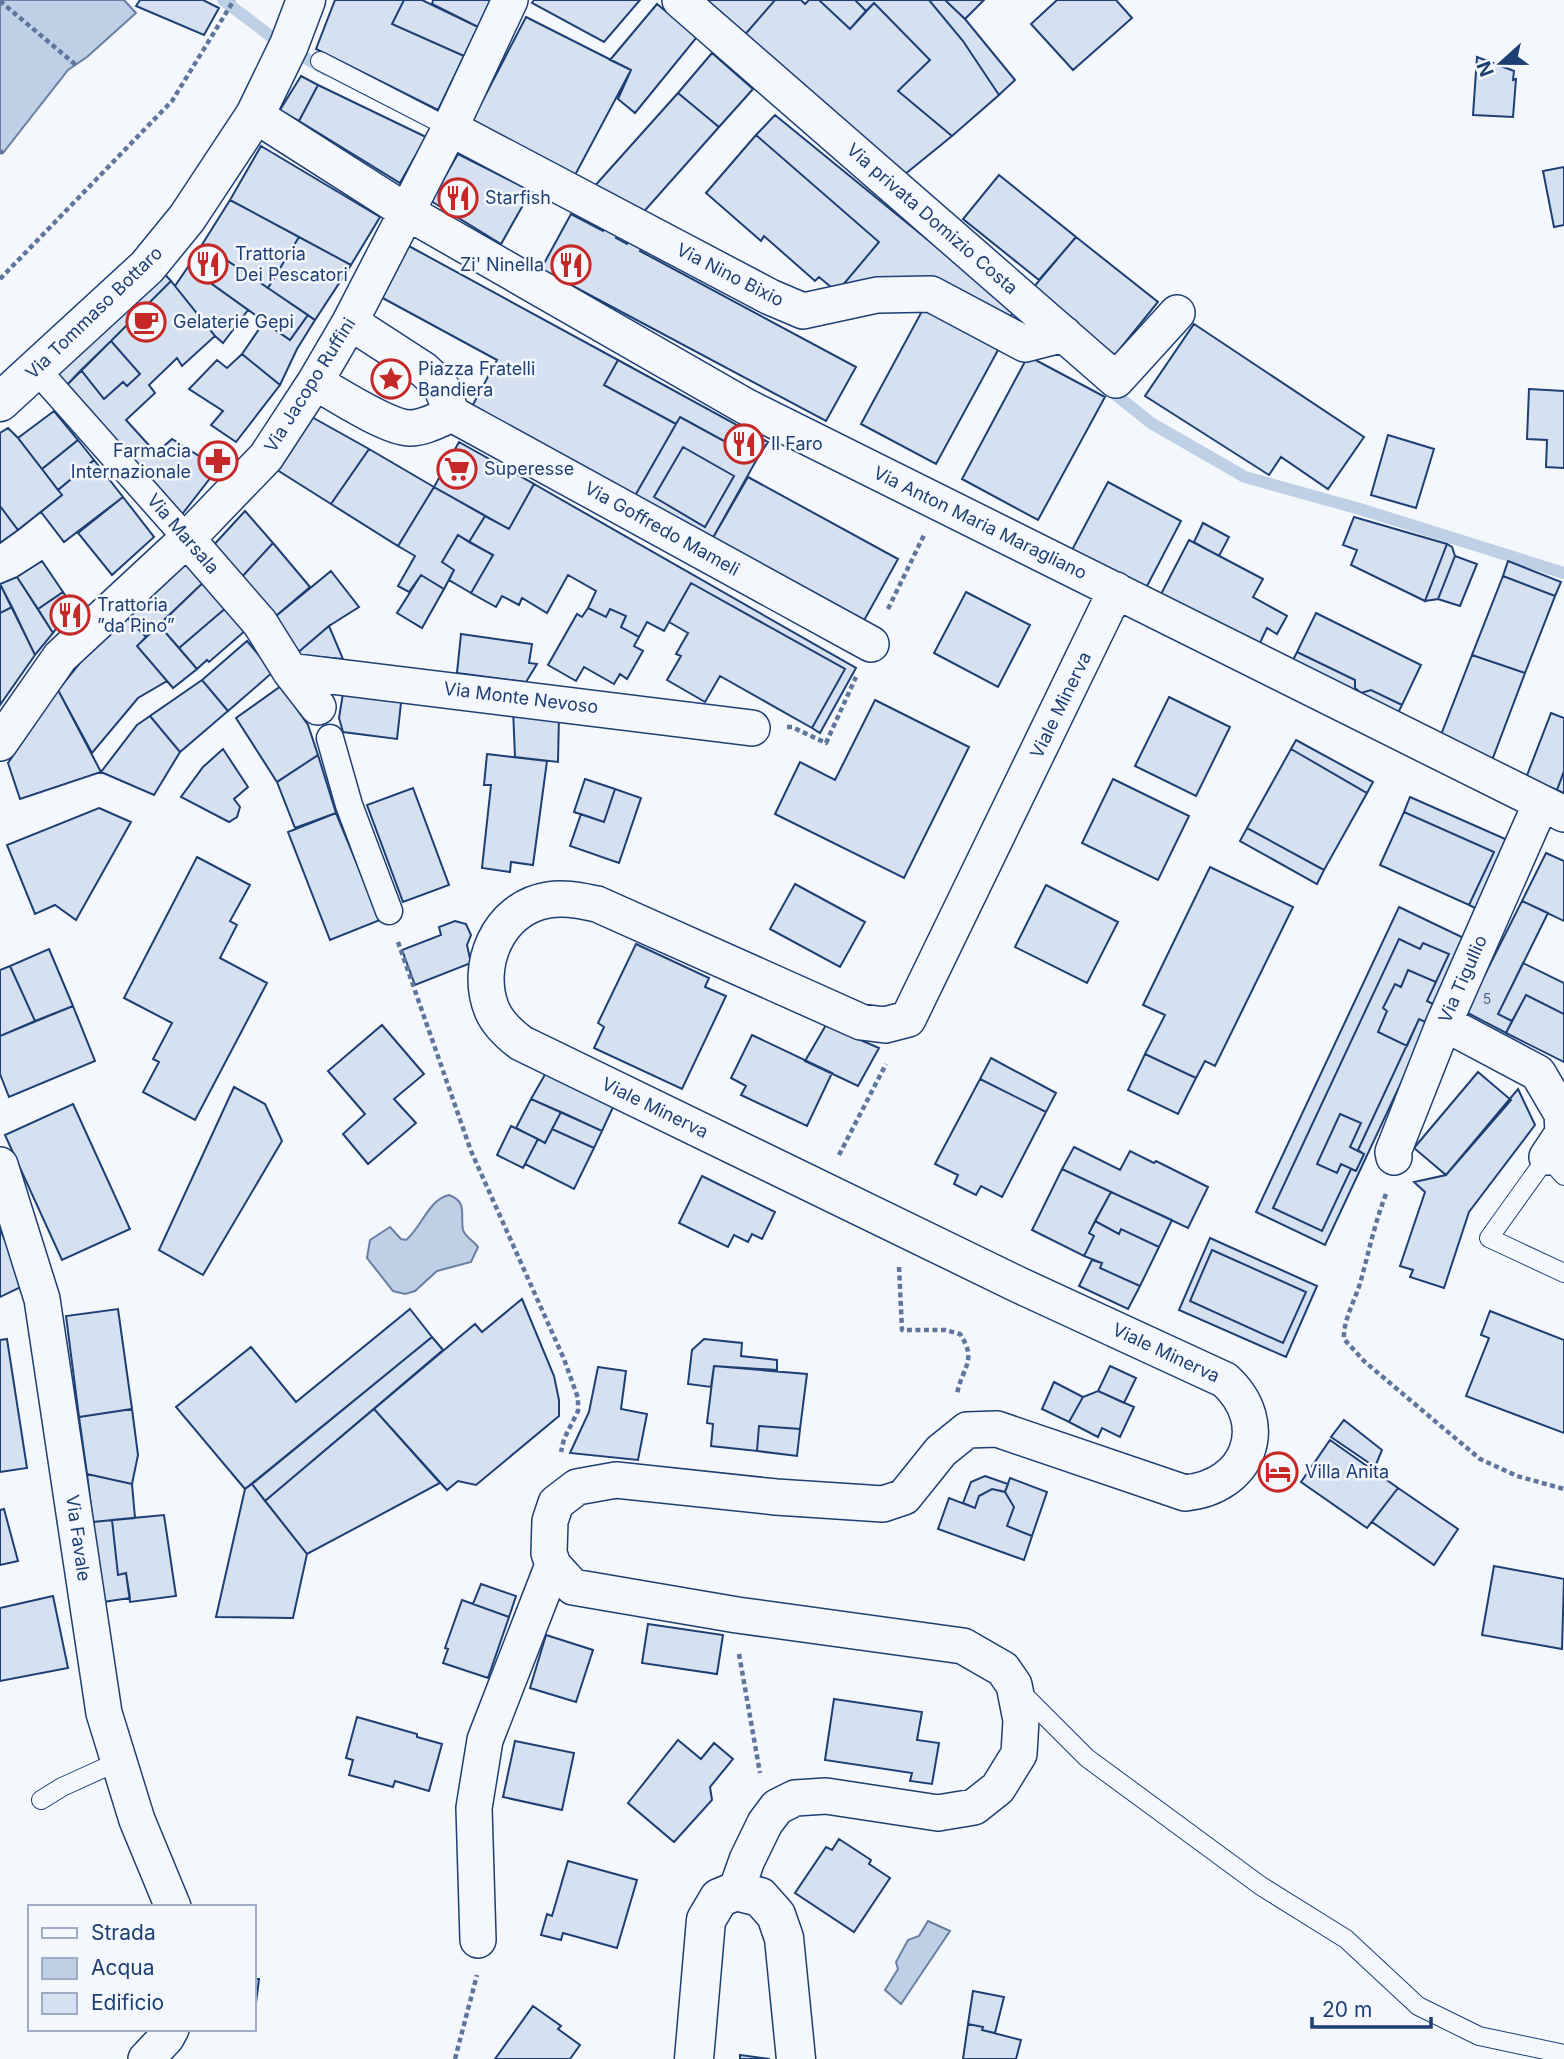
<svg xmlns="http://www.w3.org/2000/svg" width="1564" height="2059" font-family="Inter,sans-serif">
<style>
.water{fill:#bed0e5;stroke:#687fa3;stroke-width:2}
.lines{fill:none;stroke-linecap:round;stroke-linejoin:round}
.stream{stroke:#bed0e5;stroke-width:12}
.building{fill:#d5e0f0;stroke:#1d3f73;stroke-width:2}
.service-casing{stroke:#1d3f73;stroke-width:20}
.pedestrian-casing{stroke:#1d3f73;stroke-width:29}
.minor-casing{stroke:#1d3f73;stroke-width:38}
.tertiary-casing{stroke:#1d3f73;stroke-width:41}
.secondary-casing{stroke:#1d3f73;stroke-width:41}
.path{stroke:#5e769c;stroke-width:4.5;stroke-dasharray:5 3.5;stroke-linecap:butt}
.service{stroke:#f4f7fb;stroke-width:18}
.pedestrian{stroke:#f4f7fb;stroke-width:26}
.minor{stroke:#f4f7fb;stroke-width:35}
.tertiary{stroke:#f4f7fb;stroke-width:38}
.secondary{stroke:#f4f7fb;stroke-width:38}
.labels{text-anchor:middle;stroke-width:5;stroke-linejoin:round;paint-order:stroke}
.number-label{font-size:14px;fill:#4b6792}
.poi-label{font-size:18px;fill:#1d3f73;stroke:#f4f7fb;text-anchor:start}
.street-label{font-size:18px;fill:#1d3f73;stroke:#f4f7fb}
</style>
<rect width="100%" height="100%" fill="#f4f7fb"/>
<path class="water" d="M0,0H124L136,13L87,57L68,70L3,153H0Z
M449,1195C468,1202 460,1214 463,1230C465,1237 474,1241 478,1247L471,1262L437,1271L415,1291L405,1294L393,1291L367,1258L370,1240L390,1227L401,1239L406,1240C421,1228 429,1199 449,1195Z
M928,1921L950,1931L901,2004L885,1990L898,1969L896,1962L908,1940L919,1936Z"/>
<g class="lines">
<path class="stream" d="M223,0L281,44L326,70
M1105,386L1151,423L1245,477L1360,509L1564,573"/>
</g>
<path class="building" d="M140,0H203L219,8L204,35L136,6Z
M335,0H404L392,24L464,56L438,110L316,49Z
M404,0H422L478,27L464,56L392,24Z
M433,0H491L478,27L432,4Z
M534,0H640L604,42L532,3Z
M698,0H775L742,38Z
M775,0H801L805,4L809,0H819L850,29L874,3L930,60L898,91L952,136L904,175L742,38Z
M819,0H855L866,11L850,29Z
M855,0H929L963,41L999,95L952,136L898,91L930,60L874,3L866,11Z
M929,0H945L965,19L1015,80L999,95L963,41Z
M945,0H984L965,19Z
M1057,0H1116L1132,18L1073,70L1031,24Z
M657,4L697,37L635,113L618,99L631,70L610,60Z
M526,17L631,70L574,177L471,123Z
M712,53L753,89L719,127L678,93Z
M1477,57L1514,71L1513,80L1516,79L1513,117L1473,115Z
M301,76L318,85L299,121L280,110Z
M318,85L426,137L400,183L299,121Z
M678,93L719,127L640,216L592,189Z
M775,115L1015,311L1003,325L837,292L879,242L756,135Z
M756,135L879,242L837,292L819,277L815,281L764,236L761,241L706,193Z
M261,146L380,217L351,265L230,200Z
M458,154L531,191L501,244L431,201Z
M1564,167V225L1554,227L1543,171Z
M999,175L1076,237L1039,280L963,219Z
M230,200L299,237L268,288L216,253L201,276L188,267Z
M571,214L603,231L606,225L620,232L616,238L627,244L630,238L643,245L640,251L856,367L826,421L541,269Z
M299,237L351,265L315,320L268,288Z
M1076,237L1158,302L1115,355L1032,289Z
M407,245L618,360L604,385L676,424L632,501L469,412L497,360L379,296Z
M216,253L308,315L290,340L201,276Z
M188,267L248,310L223,343L215,336L175,286Z
M161,270L171,281L64,388L54,377Z
M171,281L215,336L182,366L177,358L149,385L155,393L126,420L156,453L172,439L218,468L180,517L64,388L81,370L104,399L123,382L127,386L140,374L111,341Z
M928,300L1003,341L936,464L861,424Z
M308,315L315,320L297,349L280,385L242,354L264,322L290,340Z
M1194,324L1364,437L1328,489L1281,457L1269,475L1145,396Z
M111,341L140,374L127,386L123,382L104,399L81,370Z
M242,354L280,385L236,442L211,425L223,411L189,389L217,360L227,368Z
M1028,356L1105,397L1038,520L962,479Z
M618,360L768,442L757,459L680,417L676,424L604,385Z
M1529,389L1564,391V468L1546,467L1547,440L1527,439Z
M54,411L78,440L42,469L18,438Z
M310,416L369,449L331,504L274,468Z
M680,417L757,459L710,543L632,501Z
M8,428L18,438L62,495L18,530L0,506V433Z
M1388,435L1434,449L1416,508L1371,495Z
M78,440L94,460L58,490L42,469Z
M459,442L534,484L509,529L434,487Z
M683,447L734,476L705,527L654,497Z
M369,449L434,487L398,546L331,504Z
M94,460L123,497L64,542L41,512L62,495L58,490Z
M748,477L898,559L861,626L710,543Z
M1108,482L1181,521L1146,588L1072,550Z
M534,484L856,668L820,733L812,728L845,669L691,583L664,631L647,622L639,637L621,627L626,616L610,609L606,617L588,608L596,591L568,575L547,613L522,598L519,605L502,596L496,607L471,593L493,555L469,542L485,516L509,529Z
M434,487L485,516L469,542L458,535L442,562L454,570L444,589L421,575L409,592L398,586L415,556L398,546Z
M123,497L154,537L112,575L78,533Z
M0,506L18,530L0,543Z
M245,511L273,543L239,580L210,549Z
M1354,517L1447,544L1425,601L1351,565L1357,550L1343,545Z
M1203,523L1229,537L1219,556L1194,542Z
M458,535L493,555L471,593L449,580L454,570L442,562Z
M1189,540L1263,579L1253,597L1287,616L1277,634L1267,628L1259,645L1160,596Z
M273,543L310,587L270,621L239,580Z
M1447,544L1452,547L1455,556L1438,599L1425,601Z
M188,553L210,576L146,637L125,615Z
M1455,556L1477,564L1460,606L1438,599Z
M42,561L63,592L38,609L17,577Z
M1508,561L1561,582L1555,596L1503,576Z
M331,571L359,607L329,626L295,655L270,621Z
M421,575L444,589L422,628L397,613Z
M210,576L234,601L179,648L159,625Z
M1503,576L1555,596L1525,673L1472,655Z
M17,577L53,633L35,655L0,584Z
M691,583L845,669L812,728L720,676L705,702L667,680L681,656L676,654L688,633L669,622Z
M0,584L12,607L0,613Z
M63,592L72,606L53,633L38,609Z
M966,592L1030,625L998,687L934,653Z
M234,601L253,624L209,662L207,660L197,669L179,648Z
M12,607L35,655L0,705V613Z
M588,608L606,617L610,609L626,616L621,627L639,637L634,646L643,651L627,679L620,674L614,684L584,667L576,681L548,665L577,614L582,617Z
M1316,613L1421,665L1402,705L1371,690L1361,693L1355,688V680L1297,652Z
M125,615L146,637L137,646L167,681L138,698L92,753L58,690L88,653Z
M159,625L197,669L173,688L137,646Z
M329,626L343,659L295,655Z
M461,634L532,644L529,663L537,664L526,682L457,673Z
M247,641L273,672L228,711L202,680Z
M1297,652L1355,680V688L1361,693L1371,690L1402,705L1397,715L1291,664Z
M1472,655L1525,673L1491,763L1439,740Z
M202,680L228,711L180,752L150,716Z
M281,686L308,725L318,755L277,782L236,718Z
M344,687L402,694L397,739L343,732L339,718Z
M58,690L101,772L20,799L8,763Z
M1169,697L1230,727L1196,796L1135,766Z
M875,700L969,747L904,878L775,814L800,762L835,780Z
M513,709L559,715L558,762L515,757Z
M1551,713L1564,718V771L1557,790L1526,778Z
M150,716L180,752L154,795L101,772L137,725Z
M1296,740L1373,782L1367,793L1291,749Z
M223,749L248,787L234,799L240,807L237,817L229,822L181,797L203,767Z
M1291,749L1367,793L1324,870L1247,828Z
M487,754L547,761L533,865L511,862L510,872L482,868L491,785H484Z
M318,755L336,813L295,828L277,782Z
M1564,771V793L1557,790Z
M585,779L615,789L604,822L574,812Z
M1113,779L1189,816L1158,880L1082,843Z
M413,788L449,885L403,902L367,805Z
M615,789L641,798L619,863L570,846L581,814L604,822Z
M1410,797L1512,842L1481,911L1469,905L1494,852L1404,812Z
M99,808L131,822L76,920L55,905L35,914L7,845Z
M1404,812L1494,852L1469,905L1380,865Z
M336,813L380,920L330,940L288,832Z
M1247,828L1324,870L1317,884L1240,841Z
M1546,853L1564,861V921L1522,901Z
M197,857L250,885L230,921L237,925L220,958L267,983L195,1120L143,1092L159,1062L153,1059L172,1023L124,998Z
M1210,867L1293,907L1215,1066L1205,1061L1196,1078L1145,1054L1165,1015L1143,1005Z
M795,884L865,922L840,967L770,929Z
M1046,885L1118,922L1087,983L1015,947Z
M1522,901L1548,913L1498,1014L1512,1021L1506,1033L1466,1012Z
M1399,907L1468,940L1325,1245L1256,1212Z
M455,921L466,924L471,935L467,945L471,963L415,985L402,950L441,935L439,927Z
M1399,939L1420,949L1423,943L1449,954L1427,1001L1433,1004L1425,1022L1419,1019L1358,1150L1364,1154L1356,1171L1351,1169L1322,1231L1273,1208Z
M636,944L709,978L705,987L726,996L682,1089L594,1048L604,1027L598,1023Z
M49,949L73,1006L35,1021L10,966Z
M1523,963L1564,983V1014L1526,995L1512,1021L1498,1014Z
M10,966L35,1021L0,1036V970Z
M1408,970L1436,982L1427,1001L1433,1004L1425,1022L1419,1019L1407,1046L1378,1032L1387,1011L1383,1008L1395,984L1401,987Z
M1526,995L1564,1014V1062L1506,1033Z
M73,1006L95,1061L9,1097L0,1074V1036Z
M382,1025L424,1074L394,1099L416,1123L368,1164L343,1134L365,1114L328,1071Z
M826,1025L879,1048L858,1086L805,1061Z
M752,1035L832,1073L807,1126L741,1095L746,1086L731,1078Z
M1145,1054L1196,1078L1178,1114L1128,1090Z
M991,1058L1056,1093L1046,1112L980,1079Z
M547,1071L615,1103L602,1131L531,1099Z
M1478,1072L1511,1100L1446,1175L1414,1148Z
M980,1079L1046,1112L1002,1197L981,1186L976,1195L954,1184L958,1175L935,1164Z
M234,1087L265,1104L282,1141L203,1275L159,1250Z
M1518,1089L1535,1125L1469,1212L1444,1288L1410,1277L1413,1270L1400,1266L1425,1192L1414,1182L1446,1175Z
M531,1099L561,1112L545,1143L516,1128Z
M73,1104L130,1229L62,1260L5,1135Z
M561,1112L602,1131L594,1148L552,1129Z
M1340,1114L1361,1123L1350,1147L1364,1154L1356,1171L1341,1164L1337,1173L1317,1164Z
M511,1126L538,1139L523,1168L497,1155Z
M552,1129L594,1148L574,1189L525,1164L538,1139L545,1143Z
M1074,1147L1120,1170L1130,1151L1154,1163L1156,1161L1208,1187L1188,1228L1062,1169Z
M1062,1169L1111,1192L1089,1233L1094,1236L1084,1256L1032,1230Z
M702,1176L775,1212L762,1239L752,1234L748,1242L734,1235L728,1247L679,1223Z
M1111,1192L1172,1220L1159,1247L1121,1229L1119,1234L1095,1221Z
M1095,1221L1119,1234L1121,1229L1159,1247L1140,1286L1100,1268L1102,1263L1084,1256L1094,1236L1089,1233Z
M0,1229L25,1285L0,1297Z
M1210,1238L1317,1286L1286,1357L1179,1310Z
M1212,1250L1306,1292L1283,1343L1190,1301Z
M1092,1260L1102,1263L1100,1268L1140,1286L1128,1309L1079,1286Z
M522,1299L554,1376L559,1400V1416L476,1485L458,1481L447,1490L374,1409L475,1324L482,1332Z
M118,1309L132,1409L79,1417L66,1316Z
M410,1309L432,1337L245,1489L176,1407L251,1347L296,1402Z
M1490,1311L1564,1340V1433L1466,1396L1489,1338L1481,1335Z
M432,1337L443,1350L265,1501L252,1484Z
M7,1339L27,1468L0,1472V1340Z
M704,1339L742,1343L741,1356L777,1360V1370L714,1366L711,1387L688,1384L692,1350Z
M714,1366L807,1374L800,1429L759,1426L757,1451L711,1446L713,1424L707,1423Z
M1110,1366L1136,1378L1124,1403L1098,1391Z
M598,1367L626,1371L621,1409L647,1414L638,1460L570,1453L589,1412Z
M1054,1382L1083,1397L1069,1422L1042,1409Z
M1098,1391L1134,1407L1120,1437L1102,1428L1098,1437L1069,1422L1083,1397Z
M132,1409L138,1455L132,1484L87,1474L79,1417Z
M374,1409L440,1483L307,1554L265,1501Z
M1344,1420L1382,1450L1375,1467L1331,1437Z
M759,1426L800,1429L797,1456L757,1451Z
M1330,1440L1398,1488L1367,1528L1301,1482Z
M87,1474L132,1484L135,1518L93,1522Z
M985,1476L1008,1484L1005,1492L992,1489L979,1496L975,1508L963,1503L971,1482Z
M1010,1478L1047,1492L1032,1536L1007,1526L1014,1507L1005,1492Z
M252,1484L307,1554L293,1618L216,1617L245,1489Z
M1398,1488L1458,1529L1434,1565L1372,1522Z
M992,1489L1005,1492L1014,1507L1007,1526L1032,1536L1024,1560L938,1529L949,1498L975,1508L979,1496Z
M4,1509L18,1561L0,1565V1510Z
M164,1515L176,1596L130,1602L126,1573L118,1575L112,1520Z
M112,1520L118,1575L126,1573L130,1598L103,1602L93,1522Z
M1494,1566L1564,1579L1562,1649L1482,1635Z
M481,1584L516,1596L509,1617L473,1604Z
M53,1596L68,1668L0,1681V1608Z
M462,1600L509,1617L488,1678L443,1663L448,1649L445,1648Z
M648,1624L723,1635L717,1674L642,1663Z
M546,1635L593,1650L576,1702L530,1688Z
M834,1699L922,1712L917,1740L939,1743L932,1784L910,1781L912,1773L825,1760Z
M357,1717L417,1734V1737L442,1744L429,1791L395,1781L393,1787L349,1775L353,1760L346,1758Z
M678,1740L701,1759L714,1743L733,1759L710,1787L712,1800L674,1842L628,1803Z
M515,1741L574,1753L562,1810L503,1797Z
M839,1839L871,1860L869,1864L890,1878L854,1932L795,1893L826,1847L832,1850Z
M568,1861L637,1880L617,1948L563,1933L561,1940L541,1935L547,1914L552,1916Z
M254,1979H259L254,2019Z
M973,1991L1004,1997L995,2033L982,2030L983,2027L968,2024Z
M533,2006L561,2026L558,2029L580,2045L570,2059H495Z
M968,2024L983,2027L982,2030L1021,2040L1016,2059H963Z
M740,2055L770,2059H740Z"/>
<g class="lines">
<g class="service-casing">
<path id="service" d="M320,61L450,128
M1564,1176L1547,1157L1489,1238L1564,1273
M1019,1690L1087,1758L1261,1886L1346,1939L1418,2006L1479,2036L1564,2054
M41,1800L62,1787L117,1762"/>
</g>
<g class="pedestrian-casing">
<path id="pedestrian" d="M37,370L187,539
M330,738L349,805L389,911"/>
</g>
<g class="minor-casing">
<path id="minor" d="M680,0L1116,380L1177,313
M255,115L407,212L745,406L1564,814
M450,128L770,297L803,311L877,295L931,294L1025,344L1064,334
M350,322L424,370L441,386L452,414
M315,382C336,394 388,428 410,428C424,428 440,419 452,414
M452,414L871,644
M187,539L260,623L290,671L318,707
M290,671L752,728
M0,743L60,657L187,539L266,457L315,382L350,322L450,128L510,0
M1444,1023L1538,1073L1562,1114L1563,1133L1547,1157
M1394,1157L1393,1152L1444,1023L1541,803
M0,1165L42,1299L104,1713L137,1820L173,1907
M736,1891L747,1860L765,1823L777,1807L795,1798L826,1796L938,1813L974,1807L998,1788L1019,1754L1021,1720L1014,1685L1003,1669L963,1646L737,1615L573,1587L553,1565L549,1553L550,1521L556,1503L577,1487L616,1480L776,1497L883,1504L904,1497L941,1451L967,1430L997,1429L1185,1493C1249,1487 1273,1424 1225,1380L1019,1285L521,1043C509,1034 498,1024 492,1010C474,966 498,908 548,900C565,897 581,901 597,904L861,1022L885,1025L908,1019L1116,590
M478,1940L474,1808L485,1740L553,1565
M146,2059L166,2038L171,2029"/>
</g>
<g class="tertiary-casing">
<path id="tertiary" d="M694,2059L706,1920L719,1898L736,1891L760,1897L776,1915L784,1938L796,2059"/>
</g>
<g class="secondary-casing">
<path id="secondary" d="M0,402L147,267L187,218L255,115L289,45L306,0"/>
</g>
<path class="path" d="M0,1L76,65
M0,151L3,153
M0,279L172,101L234,0
M888,609L924,535
M787,727H792L826,743L856,677
M398,942L471,1151L564,1359L578,1398V1411L564,1439L561,1452
M839,1155L886,1064
M1386,1194C1375,1222 1369,1251 1361,1280C1356,1299 1343,1319 1344,1339L1365,1362L1480,1459L1517,1476L1564,1489
M899,1267L902,1330H945L960,1334C978,1361 962,1367 957,1394
M739,1654L760,1773
M455,2059L477,1975"/>
<use href="#service" class="service"/>
<use href="#pedestrian" class="pedestrian"/>
<use href="#minor" class="minor"/>
<use href="#tertiary" class="tertiary"/>
<use href="#secondary" class="secondary"/>
</g>
<defs>
<g id="restaurant-ring" transform="scale(2.0125)"><circle r="9.5" fill="#f4f7fb" stroke="#c62828" stroke-width="1.5"/><path d="M-5-6h1v4h1v-4h1v4h1v-4h1v5L-1.5 .5V6h-2V.5L-5-1ZM5-6V6H3V1.5H1.5Q1.5-4 5-6Z" fill="#c62828"/></g>
<g id="cafe-ring" transform="scale(2.0125)"><circle r="9.5" fill="#f4f7fb" stroke="#c62828" stroke-width="1.5"/><path d="M-5.5-4.5H6V0H3Q3 3.5 0 3.5H-2.5Q-5.5 3.5-5.5 0ZM3-3.2v2h1.7v-2ZM-6 4.5H4V6H-6Z" fill="#c62828"/></g>
<g id="sight-ring" transform="scale(2.0125)"><circle r="9.5" fill="#f4f7fb" stroke="#c62828" stroke-width="1.5"/><path d="M0-6L1.8-2.2L6-1.7L2.9 1.2L3.7 5.4L0 3.3L-3.7 5.4L-2.9 1.2L-6-1.7L-1.8-2.2Z" fill="#c62828"/></g>
<g id="pharmacy-ring" transform="scale(2.0125)"><circle r="9.5" fill="#f4f7fb" stroke="#c62828" stroke-width="1.5"/><path d="M-2-6h4v4h4v4h-4v4h-4v-4h-4v-4h4Z" fill="#c62828"/></g>
<g id="supermarket-ring" transform="scale(2.0125)"><circle r="9.5" fill="#f4f7fb" stroke="#c62828" stroke-width="1.5"/><path d="M-6-5.5h2.5l.6 2H6L4.5 2H-2.5L-4.4-4H-6ZM-1.5 3.2a1.3 1.3 0 1 0 .1 0ZM3 3.2a1.3 1.3 0 1 0 .1 0Z" fill="#c62828"/></g>
<g id="hotel-ring" transform="scale(2.0125)"><circle r="9.5" fill="#f4f7fb" stroke="#c62828" stroke-width="1.5"/><path d="M-6-4.5h1.5V1H6V5H4.5V3h-9V5H-6ZM-4 0a1.8 1.8 0 1 1 3.6 0ZM.5 0V-2.5h3Q6-2.5 6 0Z" fill="#c62828"/></g>
</defs>
<g fill-rule="evenodd">
<use href="#restaurant-ring" x="458" y="198"/>
<use href="#restaurant-ring" x="208" y="264"/>
<use href="#restaurant-ring" x="571" y="265"/>
<use href="#cafe-ring" x="146" y="322"/>
<use href="#sight-ring" x="391" y="379"/>
<use href="#restaurant-ring" x="744" y="444"/>
<use href="#pharmacy-ring" x="218" y="461"/>
<use href="#supermarket-ring" x="457" y="469"/>
<use href="#restaurant-ring" x="70" y="615"/>
<use href="#hotel-ring" x="1278" y="1472"/>
</g>
<g class="labels">
<g class="number-label">
<text x="1487" y="1004">5</text>
</g>
<g class="poi-label">
<text x="485" y="204">Starfish</text>
<text x="235" y="260">Trattoria<tspan x="235" dy="21">Dei Pescatori</tspan></text>
<text x="544" y="271" text-anchor="end">Zi' Ninella</text>
<text x="173" y="328">Gelaterie Gepi</text>
<text x="418" y="375">Piazza Fratelli<tspan x="418" dy="21">Bandiera</tspan></text>
<text x="771" y="450">Il Faro</text>
<text x="191" y="457" text-anchor="end">Farmacia<tspan x="191" dy="21">Internazionale</tspan></text>
<text x="484" y="475">Superesse</text>
<text x="97" y="611">Trattoria<tspan x="97" dy="21">”da Pino”</tspan></text>
<text x="1305" y="1478">Villa Anita</text>
</g>
<g class="street-label">
<text transform="translate(932 219) rotate(41)" y="6">Via privata Domizio Costa</text>
<text transform="translate(730 275) rotate(27)" y="6">Via Nino Bixio</text>
<text transform="translate(94 313) rotate(-44)" y="6">Via Tommaso Bottaro</text>
<text transform="translate(310 385) rotate(-58)" y="6">Via Jacopo Ruffini</text>
<text transform="translate(980 523) rotate(26)" y="6">Via Anton Maria Maragliano</text>
<text transform="translate(662 529) rotate(29)" y="6">Via Goffredo Mameli</text>
<text transform="translate(183 534) rotate(49)" y="6">Via Marsala</text>
<text transform="translate(521 698) rotate(7)" y="6">Via Monte Nevoso</text>
<text transform="translate(1061 705) rotate(-64)" y="6">Viale Minerva</text>
<text transform="translate(1463 979) rotate(-66)" y="6">Via Tigullio</text>
<text transform="translate(655 1108) rotate(26)" y="6">Viale Minerva</text>
<text transform="translate(1166 1353) rotate(25)" y="6">Viale Minerva</text>
<text transform="translate(78 1538) rotate(82)" y="6">Via Favale</text>
</g>
</g>
<rect x="28" y="1905" width="228" height="126" fill="#f4f7fb" stroke="#9eadc5" stroke-width="2"/>
<rect x="42" y="1928" width="35" height="10" fill="#f4f7fb" stroke="#9eadc5" stroke-width="2"/>
<text x="91" y="1940" font-size="21" fill="#1d3f73">Strada</text>
<rect x="42" y="1958" width="35" height="21" fill="#bed0e5" stroke="#9eadc5" stroke-width="2"/>
<text x="91" y="1975" font-size="21" fill="#1d3f73">Acqua</text>
<rect x="42" y="1993" width="35" height="21" fill="#d5e0f0" stroke="#9eadc5" stroke-width="2"/>
<text x="91" y="2010" font-size="21" fill="#1d3f73">Edificio</text>
<g transform="translate(1501 63) rotate(249)" stroke="#f4f7fb" stroke-width="5" paint-order="stroke">
<path d="M0-5L12 26L0 18L-12 26Z" fill="#1d3f73"/>
<text y="-10" font-size="19" font-weight="bold" text-anchor="middle" fill="#1d3f73">N</text>
</g>
<path d="M1312 2017v10h119v-10" fill="none" stroke="#1d3f73" stroke-width="3.5"/>
<text x="1322" y="2017" font-size="21" fill="#1d3f73" stroke="#f4f7fb" stroke-width="5" paint-order="stroke">20 m</text>
</svg>
